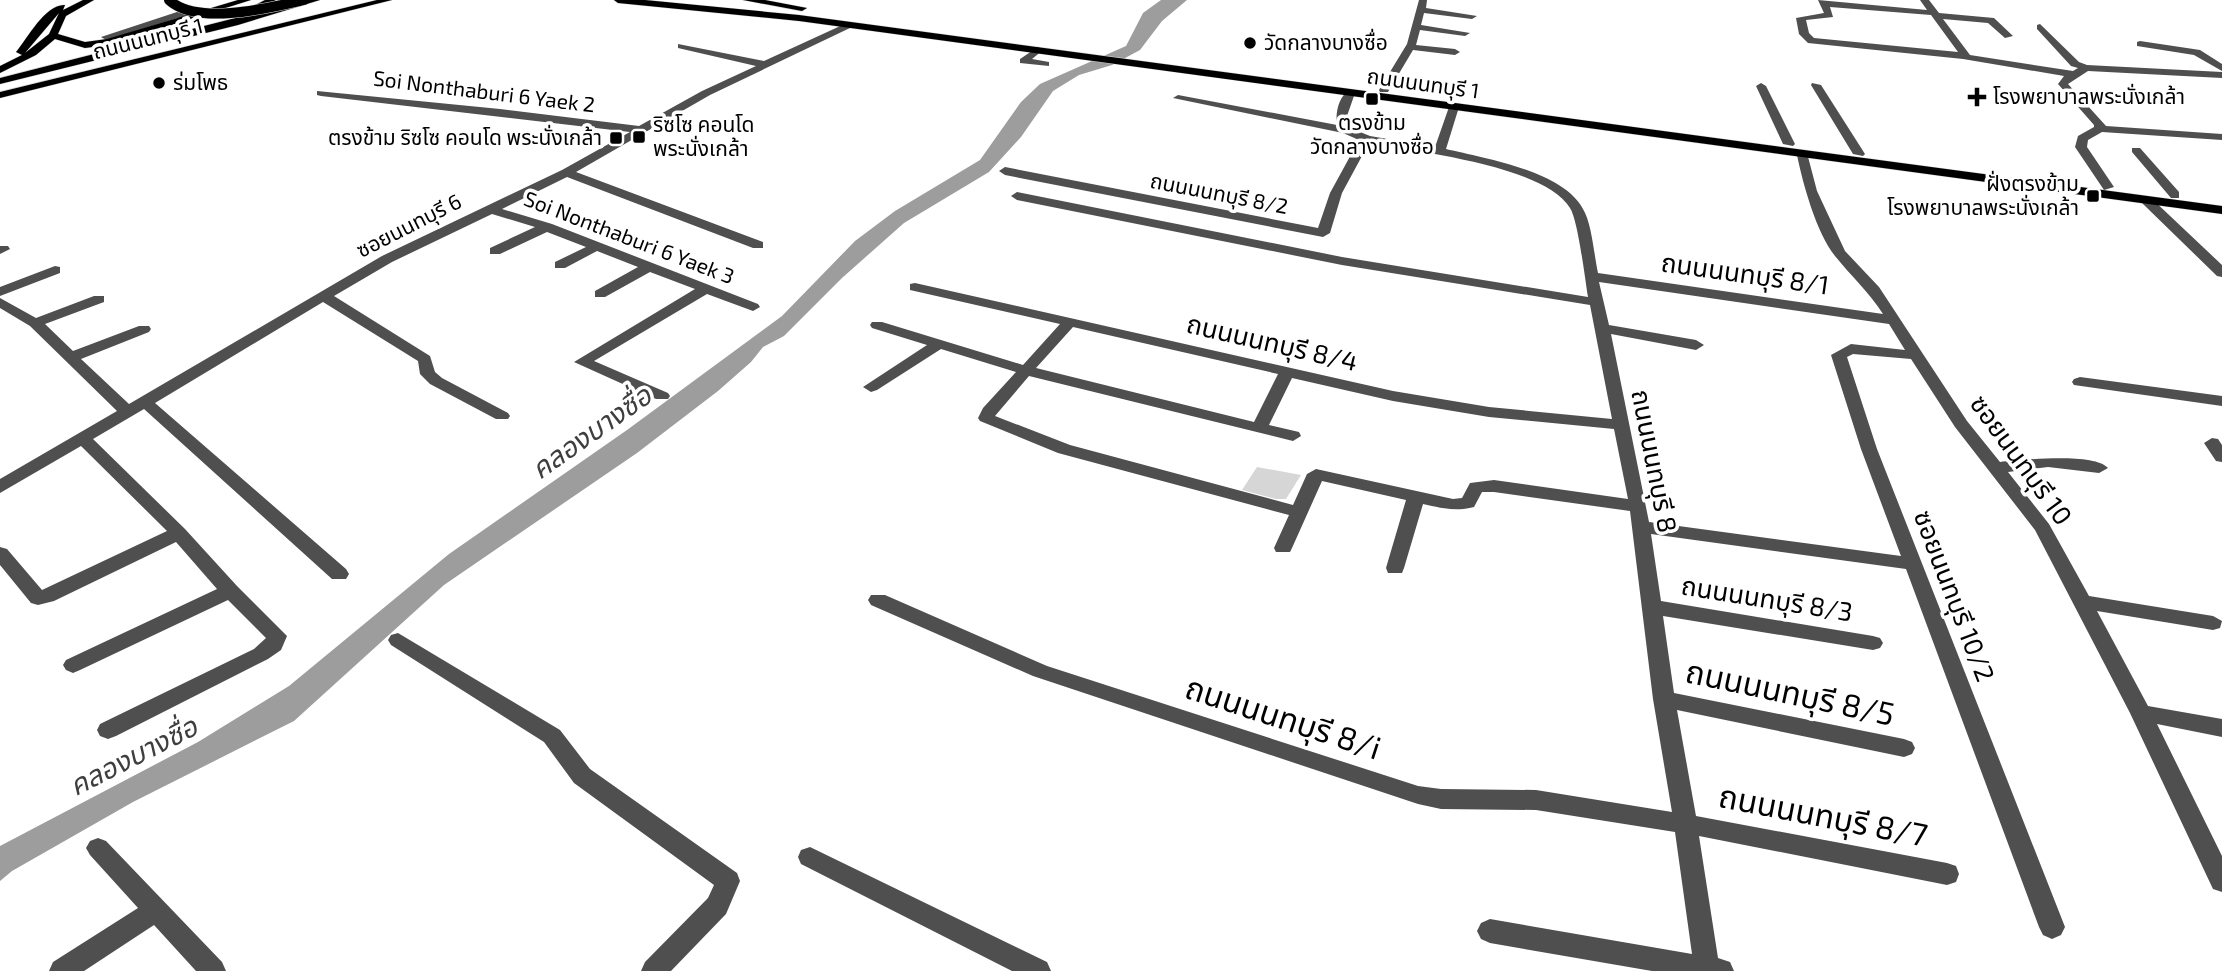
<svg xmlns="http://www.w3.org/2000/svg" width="2222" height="971" font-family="'Exo 2','Noto Sans Thai',sans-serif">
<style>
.green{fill:#d6d6d6}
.water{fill:#9d9d9d}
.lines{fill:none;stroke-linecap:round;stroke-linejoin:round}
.major-casing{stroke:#dbdbdb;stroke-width:1}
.minor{fill:#4f4f4f;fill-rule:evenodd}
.major{fill:#000;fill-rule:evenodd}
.major-bridge-casing{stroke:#dbdbdb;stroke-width:11;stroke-linecap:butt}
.major-bridge{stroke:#000;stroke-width:10}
.poi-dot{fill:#000;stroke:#fff;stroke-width:2.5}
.labels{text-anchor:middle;stroke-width:7;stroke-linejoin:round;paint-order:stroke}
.far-street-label{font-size:21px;fill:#000;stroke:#fff}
.far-poi-label{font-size:21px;fill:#000;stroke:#fff;text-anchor:start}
.street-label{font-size:26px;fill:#000;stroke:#fff}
.water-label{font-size:28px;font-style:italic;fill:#3e3e3e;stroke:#fff}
.near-street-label{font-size:32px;fill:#000;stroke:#fff}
</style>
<rect width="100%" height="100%" fill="#fff"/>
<path class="green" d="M1257,467L1301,475L1286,499H1276L1242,490Z"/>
<path class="water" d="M1161,0H1187L1162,21L1140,50L1112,65L1079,75L1053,91L1021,137L989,172L904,223L842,278L784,336L763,347L751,362L718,391L637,453L444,585L294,721L133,802L12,871L0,881V846L198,742L289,686L449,554L627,430L782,316L855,241L895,211L980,160L1021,102L1040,84L1126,46L1143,13Z"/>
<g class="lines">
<g class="major-casing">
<path id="major" d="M83,0H94L66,16L58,34L85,42L107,39L238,0H251L108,45L85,48L55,39L36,55L0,73V66L22,55L16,52C28,38 45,4 65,5L63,10ZM59,13L49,34L25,53Z
M265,0H276L250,14L242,12Z
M306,0H320L238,25L0,84V78Z
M377,0H392L0,98V92Z
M614,0H645L799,15L2222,206V214L799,21L618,3Z
M743,0H765L807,8L802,11Z"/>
</g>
<path class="minor" d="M1419,0H1427L1426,8L1477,16L1472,19L1424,13L1421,25L1470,33L1465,36L1420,30L1416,45L1455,49L1460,52L1455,55L1413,50L1388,92H1380L1379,90L1407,44Z
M1818,0L1927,10L1920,0H1929L1939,13L1994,18L2013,36L2005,38L1988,23L1943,19L1970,55L2073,71L2078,68L2071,66L2037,29V25L2040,24L2079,62L2087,65L2222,72V78L2088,71L2068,84L2106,126L2222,134V140L2102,132L2088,140L2087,147L2114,187L2104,190L2075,147L2078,136L2094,127V125L2058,84L2064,76L1963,59L1808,43L1799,34L1796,18L1824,13ZM1830,7L1931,15L1958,52L1814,38L1809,33L1806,20L1833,17Z
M177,12L203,16L198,19L178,18L106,40L101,37Z
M849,22L854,25L852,27L710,95L576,172L763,242V248H753L567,177L502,209L552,224L758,304L760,307L753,311L707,294L594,361L668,393L670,396L668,399H656L574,362L695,289L650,272L605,297H595V291L638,267L597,251L565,268H555V262L586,247L547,232L500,254H490V248L535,227L492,214L392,262L334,296L430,356L435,372L442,378L508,413L510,416L508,419H496L430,384L420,374L418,361L323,302L155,403L346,569L349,574L346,579H332L144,409L93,439L185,529L237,586L287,636L281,650L268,659L116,736L108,739L100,736L97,730L100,724L254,649L266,638L228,600L80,670L73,673L66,670L63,665L66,660L217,589L176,542L54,601L38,605L31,603L0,565V547L7,549L42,590L167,531L81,446L0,493V479L117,411L30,326L0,308V298L36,318L94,296H104V302L45,324L73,351L139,326H149L151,329L149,332L81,359L129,404L382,256L562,170L630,132L321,96L317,95V91L500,109L639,126L702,91L756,66L678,48V44L764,61Z
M2140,41L2200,50L2222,64V71L2194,55L2137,46V42Z
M1038,47L1043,50L1032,59L1049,62V66L1020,63V59Z
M1761,83L1766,86L1795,144L1793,146L1783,144L1756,86Z
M1812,83L1821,85L1865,154L1863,156L1853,154L1811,85Z
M1350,90L1355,93L1347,116L1350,128L1370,136L1435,147L1449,107L1458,105L1459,107L1446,149C1484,158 1563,171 1583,209C1592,224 1594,255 1598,273L1883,314C1869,292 1851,276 1835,256C1816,232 1803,184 1797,155L1807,153L1817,191L1845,251L1879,287L1967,421L2000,462C2021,460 2094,452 2108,468L2099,473L2048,467L2008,472L2049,524L2089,596L2213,616L2222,621L2220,628L2213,630L2097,611L2148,706L2222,719V737L2157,724L2222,856V892L2213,889L2130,713L2035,530L1955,427L1911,359L1853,354L1847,357L1877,449L2065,927L2061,935L2052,939L2043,935L2039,927L1906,569L1651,534L1661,601L1873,636L1880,638L1883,643L1880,648L1873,650L1663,616L1674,693L1904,739L1912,742L1915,748L1912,754L1904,757L1677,710L1696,816L1947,863L1956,866L1959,874L1956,882L1947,885L1699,836L1718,958L1730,962L1734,971H1652L1490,943L1481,939L1477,931L1481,923L1490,919L1692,954L1675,832L1536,810L1441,809L1418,804L1033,676L871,605L868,600L871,595H885L1047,666L1418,786L1441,789L1536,790L1672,812L1653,699L1630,511L1494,492H1482L1474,507C1456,512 1441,508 1423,504L1404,568L1402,573H1388L1386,568L1406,500L1322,481L1292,548L1290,552H1276L1274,548L1289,515L1058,453L980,421L978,418L983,408L1016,372L941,349L877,390L871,392L863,387L927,345L872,328L870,325L872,322H882L1023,365L1060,324L910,290V284L915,283L1393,391L1489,407L1612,419L1590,305L1342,265L1017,200L1011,196L1017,192L1342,257L1588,297C1585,279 1578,220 1570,208C1543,165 1417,152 1369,143L1342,193L1330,233L1323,237L1005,175L999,171L1005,167L1318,228L1330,193L1359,140L1343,133L1173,98L1178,95L1337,125C1335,113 1339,95 1350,90ZM1599,282L1889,324L1905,350L1851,344L1831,355L1861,449L1901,556L1649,522L1611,334L1696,350L1704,345L1696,340L1609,325ZM1073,327L1278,374L1254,422L1036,368ZM1029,376L1293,441L1301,436L1299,432L1269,425L1292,378L1393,401L1489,417L1614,429L1628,499L1494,480L1470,483L1462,498L1453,499L1316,469L1307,474L1293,505L1070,445L995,416Z
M2132,148H2140L2179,192V198H2171L2132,152Z
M2146,196L2150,197L2222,265V277L2217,276L2142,203V197Z
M0,246H8L10,249L0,254Z
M55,266L60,267V273L0,296V287Z
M2080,377L2222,396V406L2074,385L2072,382L2074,379Z
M2212,438L2218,439L2222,445V462L2216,461L2204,443Z
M398,633L560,730L590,769L737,873L740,881L726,914L671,971H641L645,962L708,898L714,885L574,783L544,742L391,645L388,640L391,635Z
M98,838L106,841L222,962L226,971H196L154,925L84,971H49L53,962L138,908L90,855L86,848L90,841Z
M810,847L1047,962L1051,971H1012L801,864L798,857L801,850Z"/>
<use href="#major" class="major"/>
<g class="major-bridge-casing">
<path id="major-bridge" d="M169,0C197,26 269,8 304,0"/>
</g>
<use href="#major-bridge" class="major-bridge"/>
</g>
<g class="poi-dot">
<circle cx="1250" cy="43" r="7"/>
<circle cx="159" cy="83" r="7"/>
<path d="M1973.5 86.5h7v7h7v7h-7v7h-7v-7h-7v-7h7z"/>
<rect x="1365" y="92" width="14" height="14" rx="3.5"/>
<rect x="632" y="130" width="14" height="14" rx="3.5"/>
<rect x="609" y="131" width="14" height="14" rx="3.5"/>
<rect x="2086" y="189" width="14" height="14" rx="3.5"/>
</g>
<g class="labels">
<g class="far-street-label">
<text transform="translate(148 39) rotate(-14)" y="7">ถนนนนทบุรี 1</text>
<text transform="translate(1423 84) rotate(8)" y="7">ถนนนนทบุรี 1</text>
<text transform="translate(484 92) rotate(7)" y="7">Soi Nonthaburi 6 Yaek 2</text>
<text transform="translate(1219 194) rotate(11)" y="7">ถนนนนทบุรี 8/2</text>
<text transform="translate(409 226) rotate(-27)" y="7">ซอยนนทบุรี 6</text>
<text transform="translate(629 238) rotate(21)" y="7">Soi Nonthaburi 6 Yaek 3</text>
</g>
<g class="far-poi-label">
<text x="1264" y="50">วัดกลางบางซื่อ</text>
<text x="173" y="90">ร่มโพธ</text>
<text x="1993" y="104">โรงพยาบาลพระนั่งเกล้า</text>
<text x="1372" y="130" text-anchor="middle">ตรงข้าม<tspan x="1372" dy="24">วัดกลางบางซื่อ</tspan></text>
<text x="653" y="132">ริซโซ คอนโด<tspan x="653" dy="24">พระนั่งเกล้า</tspan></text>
<text x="602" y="145" text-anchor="end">ตรงข้าม ริซโซ คอนโด พระนั่งเกล้า</text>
<text x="2079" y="191" text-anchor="end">ฝั่งตรงข้าม<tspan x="2079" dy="24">โรงพยาบาลพระนั่งเกล้า</tspan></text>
</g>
<g class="street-label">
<text transform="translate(1745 274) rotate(8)" y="9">ถนนนนทบุรี 8/1</text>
<text transform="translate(1272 343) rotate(13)" y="9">ถนนนนทบุรี 8/4</text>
<text transform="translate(2021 460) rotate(54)" y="9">ซอยนนทบุรี 10</text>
<text transform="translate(1654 461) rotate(79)" y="9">ถนนนนทบุรี 8</text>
<text transform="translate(1954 596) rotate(69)" y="9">ซอยนนทบุรี 10/2</text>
<text transform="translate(1767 599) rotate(9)" y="9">ถนนนนทบุรี 8/3</text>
</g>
<g class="water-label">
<text transform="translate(591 432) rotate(-35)" y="10">คลองบางซื่อ</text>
<text transform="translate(133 756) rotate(-27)" y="10">คลองบางซื่อ</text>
</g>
<g class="near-street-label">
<text transform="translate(1790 693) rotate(12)" y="11">ถนนนนทบุรี 8/5</text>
<text transform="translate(1283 718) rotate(18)" y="11">ถนนนนทบุรี 8/i</text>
<text transform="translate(1823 816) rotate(11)" y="11">ถนนนนทบุรี 8/7</text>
</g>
</g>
</svg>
